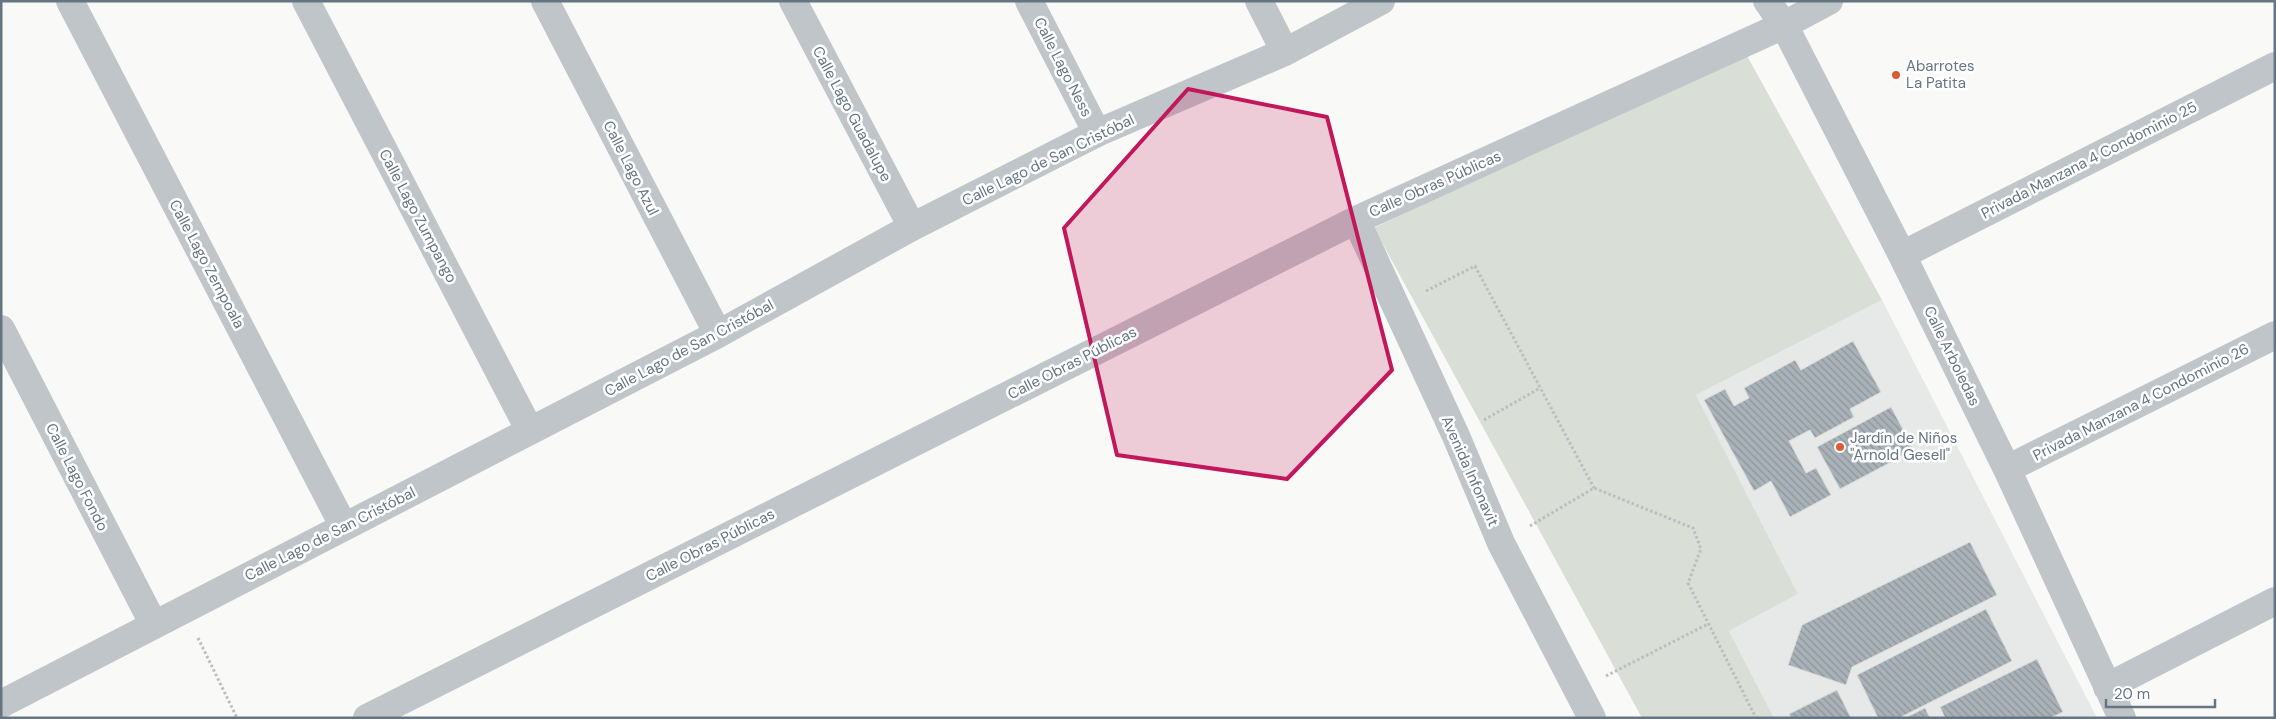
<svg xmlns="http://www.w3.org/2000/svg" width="2276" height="719" font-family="'DM Sans',sans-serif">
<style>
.built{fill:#e7e8e8}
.green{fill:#d9ded6}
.building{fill:url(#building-back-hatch);stroke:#dbdbd9}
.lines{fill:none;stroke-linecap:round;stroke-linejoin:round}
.path{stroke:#bbbec1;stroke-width:3;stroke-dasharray:2.5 2.5;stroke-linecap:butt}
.minor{stroke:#c0c5c9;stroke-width:28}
.marked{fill:#c2185b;fill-opacity:0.2;stroke:#c2185b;stroke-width:4;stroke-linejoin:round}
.poi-dot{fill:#dd5b33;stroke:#fff;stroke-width:2}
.labels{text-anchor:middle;stroke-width:5;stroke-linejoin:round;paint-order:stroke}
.poi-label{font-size:15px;fill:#657581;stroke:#fff;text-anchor:start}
.street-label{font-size:15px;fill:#657581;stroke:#fff}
</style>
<defs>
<pattern id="building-back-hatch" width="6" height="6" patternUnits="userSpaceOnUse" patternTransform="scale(1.25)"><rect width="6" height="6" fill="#a9b2b8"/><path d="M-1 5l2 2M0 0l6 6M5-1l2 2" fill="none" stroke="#8d959b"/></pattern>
</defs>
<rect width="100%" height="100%" fill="#f9f9f7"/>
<path class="built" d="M1882,300L2097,718H1774L1729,631L1798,594L1696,395Z"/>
<path class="green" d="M1741,45L1882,300L1696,395L1798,594L1729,631L1774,718H1642L1374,228Z"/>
<path class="building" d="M1853,341L1881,392L1850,409L1854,417L1815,438L1810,430L1789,441L1806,473L1816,468L1831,495L1790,517L1771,481L1754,491L1704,400L1725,389L1734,406L1749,398L1744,388L1795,360L1801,370Z
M1891,407L1914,450L1840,489L1817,447Z
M1970,542L1997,595L1852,667L1846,685L1788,665L1802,625Z
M1986,609L2012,661L1899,718H1878L1857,675Z
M2037,659L2063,712L2050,718H1945L1940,707Z
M1837,690L1851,718H1791L1789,714Z
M1925,708L1930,718H1905Z"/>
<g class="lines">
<path class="path" d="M1426,291L1475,266L1594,488
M1484,420L1540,388
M1530,526L1594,488L1693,528L1701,549L1688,583L1756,718
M198,638L237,718
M1606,676L1708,624"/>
<path class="minor" d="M70,1L344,527
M306,1L530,431
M545,1L718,334
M793,1L912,227
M1029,1L1097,133
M1259,1L1285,52
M1767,1L1784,25L1902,255L2007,469L2122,718
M1356,220L1456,436L1501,543L1592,718
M1902,255L2275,66
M1,329L154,625
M2007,469L2275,335
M2107,687L2275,601
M1,704L718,334L912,227L1097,133L1285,52L1381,1
M367,718L1356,220L1784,25L1829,1"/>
</g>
<path class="marked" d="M1188,89L1327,117L1392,370L1287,479L1117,455L1064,228Z"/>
<g class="poi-dot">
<circle cx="1896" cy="75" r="5"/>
<circle cx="1840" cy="447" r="5"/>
</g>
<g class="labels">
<g class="poi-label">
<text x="1906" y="71">Abarrotes<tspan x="1906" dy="17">La Patita</tspan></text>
<text x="1850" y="443">Jardín de Niños<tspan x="1850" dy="17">"Arnold Gesell"</tspan></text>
</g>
<g class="street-label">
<text transform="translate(1063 67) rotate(63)" y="5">Calle Lago Ness</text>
<text transform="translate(852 114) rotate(62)" y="5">Calle Lago Guadalupe</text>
<text transform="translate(1048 160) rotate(-26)" y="5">Calle Lago de San Cristóbal</text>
<text transform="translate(2089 160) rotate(-27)" y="5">Privada Manzana 4 Condominio 25</text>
<text transform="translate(631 168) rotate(63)" y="5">Calle Lago Azul</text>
<text transform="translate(1435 184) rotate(-24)" y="5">Calle Obras Públicas</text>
<text transform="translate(418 216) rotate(62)" y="5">Calle Lago Zumpango</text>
<text transform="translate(207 264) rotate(62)" y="5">Calle Lago Zempoala</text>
<text transform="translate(689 348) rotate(-28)" y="5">Calle Lago de San Cristóbal</text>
<text transform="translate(1952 356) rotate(64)" y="5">Calle Arboledas</text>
<text transform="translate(1072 363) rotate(-27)" y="5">Calle Obras Públicas</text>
<text transform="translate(2141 402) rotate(-27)" y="5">Privada Manzana 4 Condominio 26</text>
<text transform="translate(1470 471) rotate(66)" y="5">Avenida Infonavit</text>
<text transform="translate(77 477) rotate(63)" y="5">Calle Lago Fondo</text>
<text transform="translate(330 534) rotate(-27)" y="5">Calle Lago de San Cristóbal</text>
<text transform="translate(710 545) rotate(-27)" y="5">Calle Obras Públicas</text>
</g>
</g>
<rect width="2276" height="719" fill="none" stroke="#657581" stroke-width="5"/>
<path d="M2106 699v8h109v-8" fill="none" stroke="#657581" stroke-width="2.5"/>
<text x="2114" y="699" font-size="15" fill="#657581" stroke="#ffffff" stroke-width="4" paint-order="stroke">20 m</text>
</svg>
